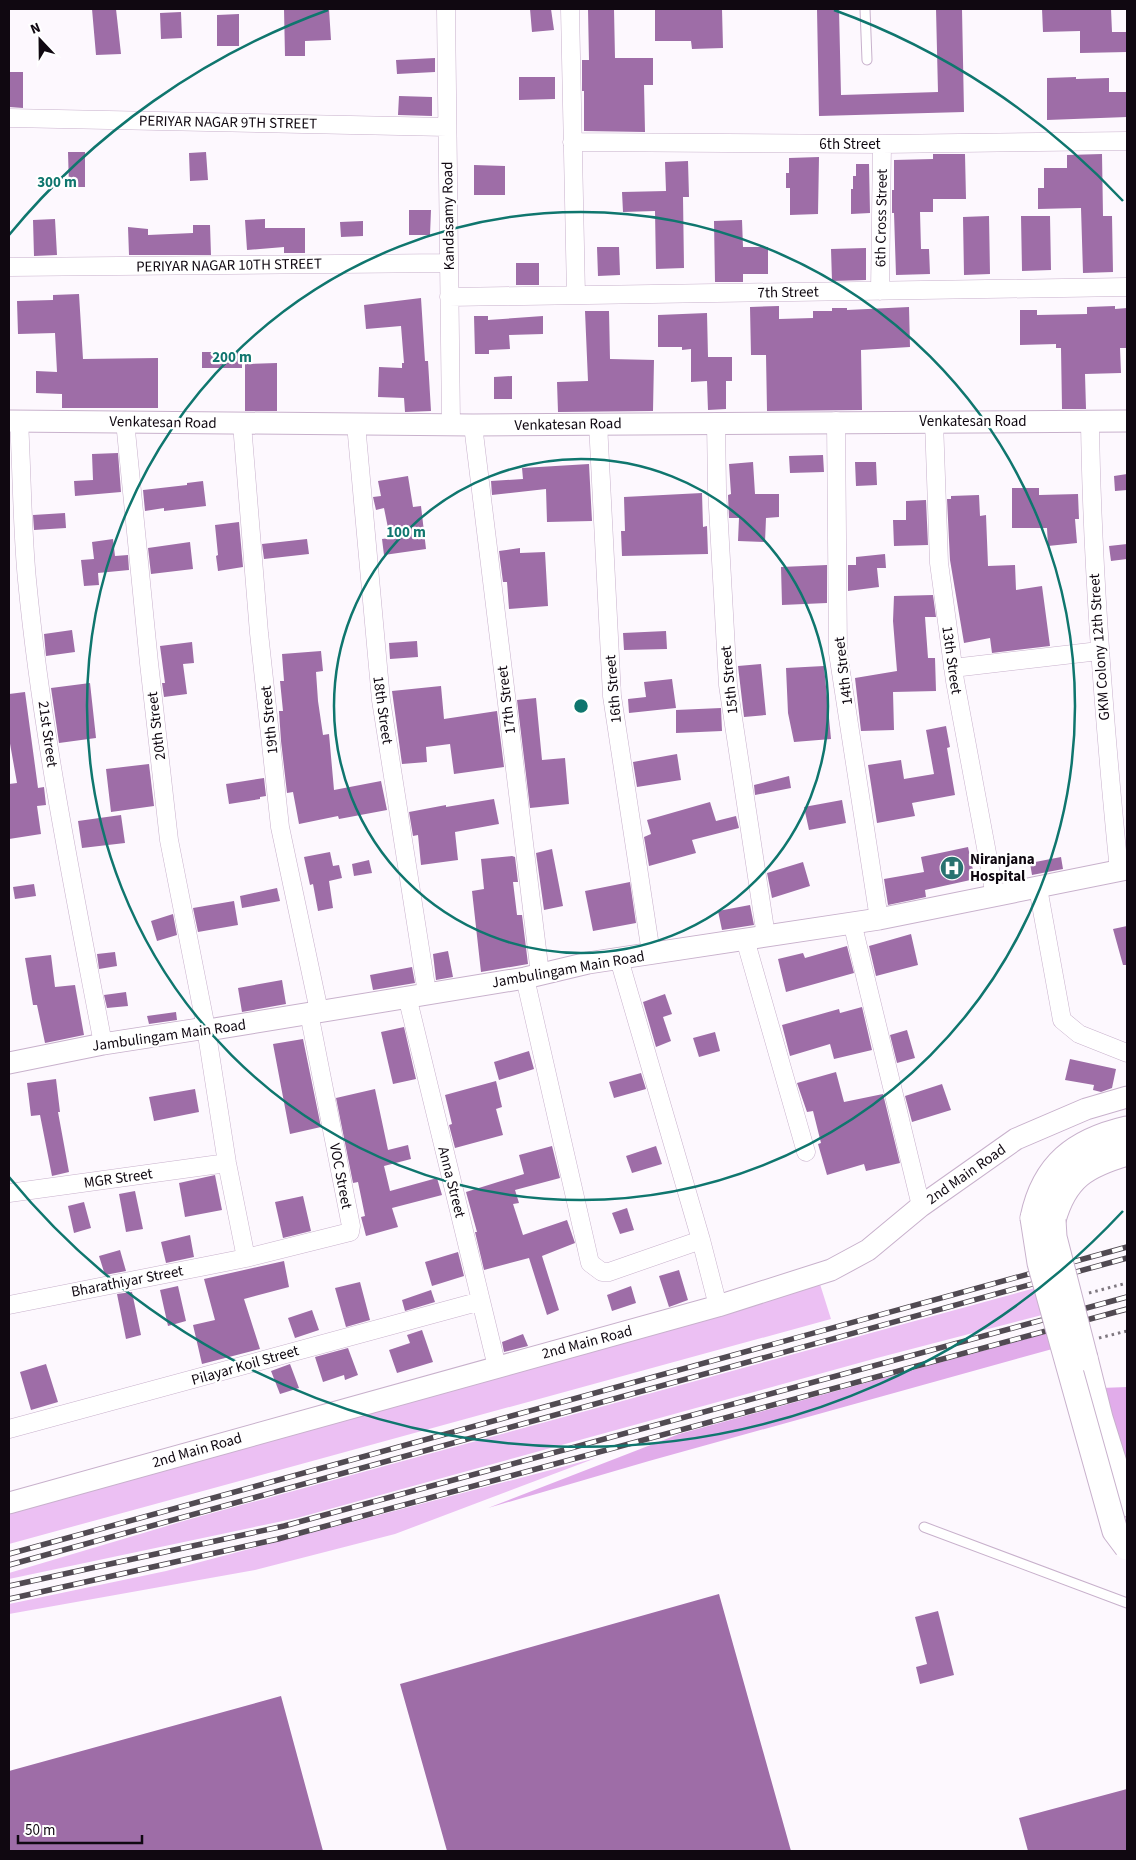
<svg xmlns="http://www.w3.org/2000/svg" width="1136" height="1860" font-family="'Source Sans 3',sans-serif">
<style>
.green{fill:#ecc0f3}
.forest{fill:#e1acea}
.building{fill:#9e6da7}
.lines{fill:none;stroke-linecap:round;stroke-linejoin:round}
.service-casing{stroke:#c8b1cc;stroke-width:11}
.minor-casing{stroke:#c8b1cc;stroke-width:19}
.tertiary-casing{stroke:#c8b1cc;stroke-width:23}
.secondary-casing{stroke:#c8b1cc;stroke-width:27}
.path{stroke:#7f7880;stroke-width:3;stroke-dasharray:2.5 4;stroke-linecap:butt}
.service{stroke:#fff;stroke-width:9}
.minor{stroke:#fff;stroke-width:18}
.tertiary{stroke:#fff;stroke-width:21}
.secondary{stroke:#fff;stroke-width:25}
.rail-casing{stroke:#514a52;stroke-width:5.5}
.rail{stroke:#fff;stroke-width:4;stroke-dasharray:11;stroke-linecap:butt}
.secondary-bridge-casing{stroke:#c8b1cc;stroke-width:27;stroke-linecap:butt}
.secondary-bridge{stroke:#fff;stroke-width:25}
.ring{fill:none;stroke:#0f766e;stroke-width:2.5}
.labels{text-anchor:middle;stroke-width:4.5;stroke-linejoin:round;paint-order:stroke}
.street-label{font-size:15px;fill:#100811;stroke:#fff}
.poi-label{font-size:15px;font-weight:bold;fill:#100811;stroke:#fff;text-anchor:start}
.centre{fill:#0f766e;stroke:#fff;stroke-width:2.5}
.ring-label{font-size:15px;text-anchor:middle;font-weight:bold;fill:#0f766e;stroke:#fff;stroke-width:4.5;stroke-linejoin:round;paint-order:stroke}
</style>
<rect width="100%" height="100%" fill="#fdf8fe"/>
<path class="green" d="M819,1281L831,1319L9,1544V1511Z
M1035,1288L1042,1315L877,1358L297,1518L9,1579V1573L187,1520Z
M596,1458L395,1534L255,1570L9,1614V1604L166,1571Z"/>
<path class="forest" d="M1052,1332L1056,1348L649,1461L488,1508L679,1434Z
M1127,1387V1478L1101,1388Z"/>
<path class="building" d="M92,9H116L121,54L96,55Z
M284,9H329L331,40L305,41V56H285Z
M530,9H551L554,30L532,32Z
M588,9H614L615,58H653V85H644L645,132L584,131V91H582V60H589Z
M655,9H722L723,48L692,49L691,41H655Z
M817,9H839L841,95L938,92L936,9H962L964,112L819,116Z
M1042,9H1111L1112,32H1127V52L1080,53V31L1043,32Z
M181,12L182,38L161,39L160,13Z
M239,14V46H217V15Z
M435,58V72L397,74L396,60Z
M9,72H23V108L9,107Z
M519,77H555V99L519,100Z
M1076,77V79L1109,78V92H1127V117L1047,120V78Z
M399,96L432,97V116L398,115Z
M68,152H85V187H69Z
M206,152L208,180L190,181L189,153Z
M933,154H965L966,199H933V212H920L921,249H929L930,274L896,275L894,213H892V190H894V160L933,159Z
M1102,154L1103,216H1112L1113,272L1083,273L1081,208L1038,209V188H1044V168H1067V155Z
M819,157L818,214L790,215V188H786V173H789V158Z
M688,161L689,197H683L684,268L656,269L655,211L623,212L622,192L666,191L665,162Z
M856,164H869L870,213L851,214V189H853V176H856Z
M474,165L505,166V195H474Z
M409,210H431L430,235H409Z
M989,216L990,274L964,275L963,217Z
M1021,216H1050L1051,270L1022,271Z
M55,219L57,255L34,256L33,220Z
M265,219V228H305V253H284V247L247,250L245,220Z
M742,220L743,247H768V274H743V282H715L714,221Z
M363,221V236L341,237L340,222Z
M193,225H210L211,255H129L128,227L148,229V235L193,233Z
M597,247H619L620,275L598,276Z
M866,248V280L832,281L831,249Z
M516,263H539V285H516Z
M79,294L83,359L158,358V408H62V394L36,393V371L57,372L55,333L18,334L17,301L53,300V295Z
M421,298L425,361H428L431,411L405,412L404,398L378,397L379,367L402,368V363H404L401,326L366,329L364,305Z
M779,306V319L813,318V311H832V308H847V310L909,307L910,347L861,350L862,410L767,411L766,355H751L750,307Z
M1115,306V309L1127,308V348H1120L1121,373L1085,374L1086,409H1062L1061,348H1056V344L1020,345V310H1037V315L1087,314V307Z
M585,311H609L610,359L654,360L653,411L558,412L557,382L588,381Z
M707,313L708,357H732V381H726V409L708,410L707,381L691,382V349L682,350V347H658V315Z
M474,316H488V320L543,316V334L509,335L510,349L489,350V354H475Z
M202,352H242V368H202Z
M277,363V411H245V364Z
M512,376V399H494V377Z
M118,453L121,492L75,496L74,481L93,480L92,454Z
M823,455L824,472L790,473L789,456Z
M753,462L755,494H779V517L766,518L765,542L738,541L739,518H729L728,495L731,494L729,464Z
M855,462H876L877,485L856,486Z
M589,464L592,521L547,522L546,489L492,495L491,481L523,479L522,468Z
M1127,474V490L1115,491L1114,476Z
M408,476L413,507L421,506L426,549L384,555L382,539L390,538L384,508L376,510L373,497L381,496L378,481Z
M203,481L206,506L164,511V508L145,511L143,490L187,485V483Z
M1012,488H1039V495L1078,494L1079,519H1075L1077,543L1048,546L1047,528H1012Z
M702,493L703,527L707,526L708,554L622,556L621,531H625L624,497Z
M979,495L980,516L986,515L988,566L1015,565L1016,590L1042,586L1050,646L992,653L990,638L964,643L950,560L947,499H951V496Z
M926,500L928,545L894,546L893,520H906V501Z
M65,513L66,528L34,530L33,515Z
M239,522L243,567L218,571L216,556L218,555L215,525Z
M113,539L115,556L128,555L129,570L98,573L99,585L84,586L81,560L94,559L92,542Z
M307,539L309,554L264,559L262,544Z
M190,542L193,569L151,574L148,548Z
M1127,544V559L1111,561L1109,546Z
M520,548V553L545,552L548,606L509,609L507,582H503L499,551Z
M885,554L886,568H877L879,587L848,591V565H856V557Z
M827,565V603L782,605L781,567Z
M933,595L936,617H925L928,658H935L936,691L893,692L894,730L861,731L855,678L897,671L893,621L894,596Z
M72,630L75,652L46,656L44,634Z
M666,631L667,649L624,650L623,633Z
M417,641L418,657L390,659L389,643Z
M192,642L194,663L183,664L187,694L164,697L162,683H165L160,646Z
M321,651L323,671L316,672L318,701L323,735L329,734L334,790L381,781L387,810L339,819L338,816L299,824L293,792L287,793L281,741L279,711H283L280,681H284L282,654Z
M761,664L766,715L744,717L738,666Z
M824,666L831,739L794,742L788,713L786,668Z
M672,679L676,708L629,713L628,699L646,697L644,682Z
M90,683L96,738L59,743L51,688Z
M441,686L444,719L497,711L504,767L454,774L450,744L426,747L427,762L402,764L392,691Z
M25,692L38,788L44,787L46,805L37,806L41,834L9,839V784L17,783L9,738V694Z
M536,698L542,760L565,758L569,804L530,808L517,700Z
M721,708L722,731L676,733V710Z
M946,726L950,747L947,748L955,795L912,803L915,816L877,823L868,765L901,760L904,779L934,774L926,730Z
M677,754L681,780L637,787L633,762Z
M149,764L154,806L111,812L106,769Z
M789,776L791,788L755,795L754,785Z
M264,778L266,796L260,797V799L229,804L226,784Z
M494,799L499,824L455,832L458,860L421,865L418,835L413,836L409,812L446,805V807Z
M842,800L846,823L809,830L804,807Z
M710,802L716,821L736,816L739,828L692,840L696,853L649,866L644,837L651,834L647,820Z
M121,815L125,843L82,848L78,821Z
M968,847L975,879L925,890L926,897L888,905L884,879L924,872L921,857Z
M552,849L563,906L544,910L536,853Z
M330,852L333,866L339,865L342,878L329,881L333,908L318,911L313,884L310,885L304,857Z
M512,856L515,857L518,882H513L517,915H522L528,964L481,972L472,891L484,889L481,859Z
M1061,857L1063,869L1032,875L1030,863Z
M369,860L372,873L354,876L352,864Z
M803,862L810,886L772,898L767,873Z
M630,882L636,923L593,931L585,891Z
M34,884L36,896L15,899L13,887Z
M277,888L280,901L242,908L240,896Z
M234,901L238,925L198,932L193,908Z
M750,905L754,925L722,930L718,911Z
M173,914L177,935L157,941L151,921Z
M1127,926V965H1123L1113,929Z
M911,934L918,965L876,976L869,946Z
M847,946L854,973L786,992L778,959L803,953L805,958Z
M448,951L453,977L436,980L433,954Z
M115,952L117,966L99,969L97,954Z
M51,955L55,987L75,985L84,1035L45,1043L37,1005H33L25,958Z
M412,967L415,983L373,990L370,975Z
M282,980L286,1004L242,1012L238,988Z
M126,992L128,1006L107,1008L104,995Z
M665,994L672,1014L663,1017L671,1041L656,1047L643,1002Z
M862,1007L872,1050L834,1059L830,1044L790,1056L782,1025L839,1009L840,1013Z
M176,1012L177,1020L149,1024L147,1016Z
M404,1027L416,1079L393,1084L381,1032Z
M907,1030L915,1058L897,1063L890,1035Z
M715,1032L720,1051L699,1057L693,1038Z
M303,1039L321,1127L290,1134L273,1044Z
M529,1051L534,1069L499,1080L494,1062Z
M1070,1059L1116,1069L1112,1088L1101,1092L1093,1090L1094,1085L1065,1080Z
M836,1072L844,1102L883,1094L900,1163L866,1171L864,1164L827,1175L818,1144L821,1143L813,1111L807,1112L797,1083Z
M641,1073L646,1089L614,1098L609,1082Z
M56,1079L60,1112H58L69,1172L52,1176L40,1115L31,1116L27,1083Z
M496,1081L502,1107L496,1109L503,1135L455,1148L449,1125L452,1124L445,1095Z
M942,1084L951,1110L912,1122L905,1096Z
M195,1089L199,1112L154,1121L149,1097Z
M375,1089L388,1150L408,1145L411,1159L384,1166L390,1191L437,1178L442,1195L392,1208L398,1227L366,1236L361,1217L365,1216L358,1182L353,1183L336,1098Z
M552,1146L560,1178L515,1190L519,1203L513,1204L523,1235L567,1220L575,1243L542,1256L559,1310L547,1315L529,1258L484,1270L475,1232H477L466,1192L524,1174L519,1155Z
M656,1146L662,1164L632,1173L626,1156Z
M215,1175L222,1210L185,1217L179,1183Z
M135,1191L143,1229L126,1232L119,1194Z
M303,1196L311,1231L283,1238L275,1202Z
M84,1202L91,1228L74,1233L68,1206Z
M627,1208L634,1230L620,1234L612,1213Z
M190,1235L194,1257L166,1263L161,1242Z
M120,1250L126,1271L105,1275L99,1256Z
M458,1252L464,1276L432,1286L425,1262Z
M284,1261L289,1287L244,1299L260,1349L202,1364L193,1325L215,1320L204,1279Z
M679,1270L688,1300L669,1307L659,1276Z
M360,1282L370,1320L346,1327L335,1288Z
M178,1286L186,1321L168,1326L160,1290Z
M631,1286L636,1303L612,1311L607,1295Z
M431,1290L435,1302L405,1311L402,1300Z
M132,1292L141,1335L126,1339L117,1294Z
M312,1310L319,1330L295,1338L288,1318Z
M422,1330L433,1362L397,1373L389,1350L410,1343L407,1335Z
M523,1334L528,1346L504,1352L502,1342Z
M348,1348L358,1375L345,1380L344,1375L323,1382L315,1357Z
M46,1364L58,1402L31,1410L20,1372Z
M290,1364L299,1388L280,1394L271,1371Z
M719,1594L791,1851H447L400,1684Z
M938,1611L954,1675L920,1684L916,1667L927,1664L915,1617Z
M281,1696L323,1851H9V1771Z
M1127,1789V1851H1028L1019,1818Z"/>
<g class="lines">
<g class="service-casing">
<path id="service" d="M865,9L867,60
M924,1527L1127,1603"/>
</g>
<g class="minor-casing">
<path id="minor" d="M446,9L451,424
M570,9L576,295
M9,118L447,127
M572,142L882,144L1127,141
M9,267L449,263
M880,291L882,144
M449,297L1127,287
M19,421C22,474 22,528 27,580C42,736 74,890 103,1044
M125,421L149,663L169,840L206,1028L227,1163L246,1258
M836,421L838,653L879,919
M934,421L939,563L955,681L995,896
M716,422L717,489L728,685L766,936
M1090,422C1092,572 1104,721 1119,871
M598,423L612,696L651,953
M242,424L259,633L280,827L319,1011
M356,424L381,700L427,993
M473,425L540,974
M953,668L1099,651
M1038,888L1062,1020L1079,1034L1127,1053
M852,922L921,1206
M745,939L806,1152
M619,959L701,1240L718,1306
M525,978L590,1263L602,1272H609L701,1240
M407,996L497,1367
M9,1193L227,1163
M9,1305L246,1258L350,1232L351,1226L309,1013
M9,1429L481,1301"/>
</g>
<g class="tertiary-casing">
<path id="tertiary" d="M9,421L473,425L1127,421
M9,1063L103,1044L206,1028L208,1030L525,978L588,963L879,919L1127,869
M9,1503L718,1306L831,1270L868,1250L921,1206L1016,1139L1086,1109L1127,1097"/>
</g>
<g class="secondary-casing">
<path id="secondary" d="M1033,1218C1044,1165 1075,1141 1127,1129
M1053,1220C1065,1177 1086,1165 1127,1153
M1085,1358L1100,1418L1127,1504"/>
</g>
<path class="path" d="M1089,1293L1127,1283
M1099,1338L1127,1331"/>
<use href="#service" class="service"/>
<use href="#minor" class="minor"/>
<use href="#tertiary" class="tertiary"/>
<use href="#secondary" class="secondary"/>
<g class="rail-casing">
<path id="rail" d="M9,1554L1127,1247
M9,1565L1127,1258
M9,1586L284,1526L1127,1297
M9,1599L278,1539L1127,1309"/>
</g>
<use href="#rail" class="rail"/>
<g class="secondary-bridge-casing">
<path id="secondary-bridge" d="M1033,1218L1040,1263L1115,1531L1127,1547
M1053,1220L1054,1237L1085,1358"/>
</g>
<use href="#secondary-bridge" class="secondary-bridge"/>
</g>
<g class="ring">
<circle cx="581" cy="706" r="247"/>
<circle cx="581" cy="706" r="494"/>
<path d="M1123 1211A741 741 0 0 1 9 1177M9 235A741 741 0 0 1 328 10M834 10A741 741 0 0 1 1123 201"/>
</g>
<defs>
<g id="hospital-disc" transform="scale(1.25)"><circle r="9.5" fill="#28726f" stroke="#fff"/><path d="M-5-5h3v3.5h4V-5h3V5h-3V1.5h-4V5h-3Z" fill="#fff"/></g>
</defs>
<g fill-rule="evenodd">
<use href="#hospital-disc" x="952" y="868"/>
</g>
<g class="labels">
<g class="street-label">
<text transform="translate(228 122) rotate(1)" y="5">PERIYAR NAGAR 9TH STREET</text>
<text x="850" y="149">6th Street</text>
<text transform="translate(448 216) rotate(-91)" y="5">Kandasamy Road</text>
<text transform="translate(881 218) rotate(-89)" y="5">6th Cross Street</text>
<text transform="translate(229 265) rotate(-1)" y="5">PERIYAR NAGAR 10TH STREET</text>
<text transform="translate(788 292) rotate(-1)" y="5">7th Street</text>
<text x="973" y="426">Venkatesan Road</text>
<text transform="translate(163 422) rotate(1)" y="5">Venkatesan Road</text>
<text transform="translate(568 424) rotate(-1)" y="5">Venkatesan Road</text>
<text transform="translate(1099 647) rotate(-94)" y="5">GKM Colony 12th Street</text>
<text transform="translate(952 660) rotate(82)" y="5">13th Street</text>
<text transform="translate(843 671) rotate(-97)" y="5">14th Street</text>
<text transform="translate(729 680) rotate(-96)" y="5">15th Street</text>
<text transform="translate(613 689) rotate(-95)" y="5">16th Street</text>
<text transform="translate(506 700) rotate(-97)" y="5">17th Street</text>
<text transform="translate(383 710) rotate(82)" y="5">18th Street</text>
<text transform="translate(269 720) rotate(-96)" y="5">19th Street</text>
<text transform="translate(156 726) rotate(-97)" y="5">20th Street</text>
<text transform="translate(48 734) rotate(82)" y="5">21st Street</text>
<text transform="translate(568 969) rotate(-10)" y="5">Jambulingam Main Road</text>
<text transform="translate(169 1035) rotate(-8)" y="5">Jambulingam Main Road</text>
<text transform="translate(966 1174) rotate(-35)" y="5">2nd Main Road</text>
<text transform="translate(341 1176) rotate(79)" y="5">VOC Street</text>
<text transform="translate(118 1178) rotate(-8)" y="5">MGR Street</text>
<text transform="translate(452 1182) rotate(76)" y="5">Anna Street</text>
<text transform="translate(127 1281) rotate(-11)" y="5">Bharathiyar Street</text>
<text transform="translate(587 1342) rotate(-15)" y="5">2nd Main Road</text>
<text transform="translate(245 1365) rotate(-16)" y="5">Pilayar Koil Street</text>
<text transform="translate(197 1450) rotate(-16)" y="5">2nd Main Road</text>
</g>
<g class="poi-label">
<text x="970" y="864">Niranjana<tspan x="970" dy="17">Hospital</tspan></text>
</g>
</g>
<circle cx="581" cy="706" r="8" class="centre"/>
<g class="ring-label">
<text x="57" y="187">300 m</text>
<text x="232" y="362">200 m</text>
<text x="406" y="537">100 m</text>
</g>
<rect width="1136" height="1860" fill="none" stroke="#100811" stroke-width="20"/>
<g transform="translate(40 40) rotate(338)" stroke="#ffffff" stroke-width="4" paint-order="stroke">
<path d="M0-4L9 19L0 12L-9 19Z" fill="#100811"/>
<text y="-8" font-size="14" font-weight="bold" text-anchor="middle" fill="#100811">N</text>
</g>
<path d="M18 1835v8h124v-8" fill="none" stroke="#100811" stroke-width="2.5"/>
<text x="25" y="1835" font-size="15" fill="#100811" stroke="#ffffff" stroke-width="4" paint-order="stroke">50 m</text>
</svg>
